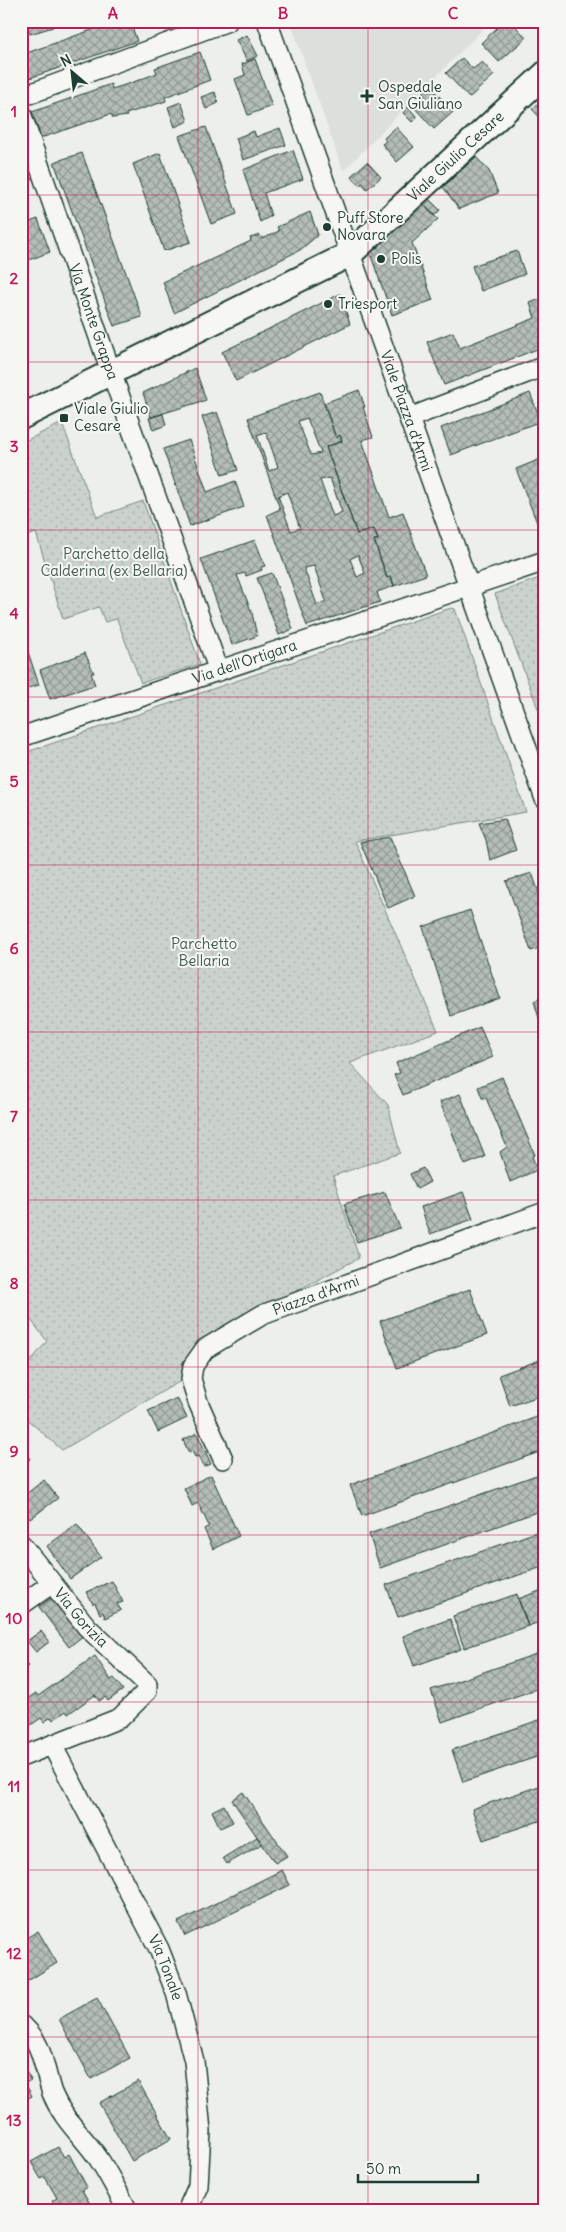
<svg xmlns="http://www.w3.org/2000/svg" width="566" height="2232" font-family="Delius,sans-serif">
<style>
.built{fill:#dce0db}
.park{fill:url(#park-dots);stroke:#758880}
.building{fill:url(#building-cross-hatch);stroke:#1f3d34;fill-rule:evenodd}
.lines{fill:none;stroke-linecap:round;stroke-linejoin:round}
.minor-casing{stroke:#1f3d34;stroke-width:22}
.major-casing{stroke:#1f3d34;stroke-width:28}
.minor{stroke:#f6f6f2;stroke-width:19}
.major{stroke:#f6f6f2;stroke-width:24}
.grid{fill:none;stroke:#c2185b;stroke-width:1;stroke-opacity:0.55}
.poi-dot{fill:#1f3d34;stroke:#f6f6f2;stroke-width:2}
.labels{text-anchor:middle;stroke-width:4;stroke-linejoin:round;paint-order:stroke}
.poi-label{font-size:15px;fill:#1f3d34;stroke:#f6f6f2;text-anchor:start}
.street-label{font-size:15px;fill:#1f3d34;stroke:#f6f6f2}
.park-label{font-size:15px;fill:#415b52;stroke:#f6f6f2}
.neatline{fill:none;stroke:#c2185b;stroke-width:2}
.grid-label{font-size:16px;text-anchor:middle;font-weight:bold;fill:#c2185b}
</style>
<defs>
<pattern id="park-dots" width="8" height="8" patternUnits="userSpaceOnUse" patternTransform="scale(1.25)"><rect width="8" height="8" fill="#cbd2cc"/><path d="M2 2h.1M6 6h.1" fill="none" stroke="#aeb5b0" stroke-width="1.8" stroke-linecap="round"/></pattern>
<pattern id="building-cross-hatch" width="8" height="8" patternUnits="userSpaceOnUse" patternTransform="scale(1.25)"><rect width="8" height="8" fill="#b4bdb8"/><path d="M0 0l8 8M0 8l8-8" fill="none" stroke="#929b96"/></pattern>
</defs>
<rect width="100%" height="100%" fill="#edefea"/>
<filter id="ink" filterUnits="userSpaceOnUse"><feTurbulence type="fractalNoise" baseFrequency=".02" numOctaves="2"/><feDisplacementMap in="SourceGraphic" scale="10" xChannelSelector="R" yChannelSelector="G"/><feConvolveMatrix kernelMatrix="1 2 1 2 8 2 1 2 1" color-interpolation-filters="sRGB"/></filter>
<g filter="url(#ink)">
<path class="built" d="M290,21H491L343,171Z"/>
<path class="park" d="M62,423L97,517L143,501L200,664L141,683L117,619L105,622L99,607L63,619L36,533L21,538V443Z
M545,576V727L495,594Z
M451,608L455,609L526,812L355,841L438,1031L350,1063L388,1105L400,1153L333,1176L359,1258L200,1342L184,1379L62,1450L29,1421L21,1418V1373L47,1341L21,1307V754Z"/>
<path class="building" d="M25,21H51L53,27L30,34Z
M117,21H130L137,41L21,81V55Z
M501,21H511L526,38L499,62L481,43L501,24Z
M247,35L258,56L247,61L236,40Z
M200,52L210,80L165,97L166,101L126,114L127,116L113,118L111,114L41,138L32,112L111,84L112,89L131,83L157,73L155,68Z
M462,58L473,69L482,62L494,75L469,98L446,73Z
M255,59L272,106L248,115L235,79L245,75L242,64Z
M430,86L453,112L434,129L411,104Z
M215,92L218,103L206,109L201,97Z
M545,97V123L532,109Z
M181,102L188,121L175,127L168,107Z
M408,107L417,117L412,122L403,113Z
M206,127L237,214L211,224L179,136Z
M396,127L414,147L397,162L382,144L386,141L384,138Z
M280,128L286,145L243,160L236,138L254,131L256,137Z
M293,150L303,179L264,193L271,216L260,222L243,170Z
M82,153L142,317L114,326L54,162Z
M160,153L191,242L164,251L133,164Z
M476,157L489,171L498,193L459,209L443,187Z
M367,162L381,177L367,189L362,183L360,186L351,176Z
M21,170L29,191L21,194Z
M429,199L440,210L434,216L423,204Z
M423,204L438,219L412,243L433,300L392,315L370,253Z
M310,212L318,235L300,250L174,313L163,282L251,241L250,238L260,235L262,239L279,231L277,227Z
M38,219L50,252L21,263V225Z
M517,251L525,274L481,291L472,266Z
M340,294L350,324L236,381L222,352Z
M545,297V346L444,385L427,342L453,332L460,348L535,318L530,303Z
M195,368L206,400L151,417L143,393Z
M359,390L365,407H363L373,437L362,440L389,517L403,512L426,575L394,586L391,576L387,578L374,540H378L374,529L357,534L326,447L342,441L340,435L336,438L324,403Z
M320,392L336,438L340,435L342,441L326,447L357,534L374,529L378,540H374L387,578L391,576L394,586L377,592L380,602L307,626L267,515L280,509L248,418ZM307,418L321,453L311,455L298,421ZM266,432L278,467L269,471L257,435ZM330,478L342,512L333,516L320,480ZM287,492L300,528L291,531L278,496ZM358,555L365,573L357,577L350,559ZM314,566L326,601L317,605L304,568Z
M530,393L541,421L451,455L441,428Z
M217,412L238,470L222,475L202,417Z
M163,414L166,425L153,430L149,418Z
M189,440L207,492L235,481L244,507L190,526L163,449Z
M543,458L545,537L543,538L516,469Z
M255,540L265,566L261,567L262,570L246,576L245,573L237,575L252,613L257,636L232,645L201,559Z
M272,573L293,629L279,635L257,578Z
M21,631L39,685L21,690Z
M85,653L94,673H91L95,685L50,699L40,670Z
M505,819L516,850L490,860L486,840L479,823Z
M390,837L415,896L388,908L360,842Z
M532,873L545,910V946L531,951L506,881Z
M470,910L500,998L451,1016L423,927Z
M545,996V1039L534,1001Z
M480,1027L493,1057L403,1095L394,1075L400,1073L396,1063Z
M502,1077L535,1155L532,1156L537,1170L510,1182L500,1152L507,1147L486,1098H482L478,1087Z
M460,1094L485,1157L465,1165L440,1102Z
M423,1168L430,1182L417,1189L410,1174Z
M385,1192L400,1228L357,1242L344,1204Z
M463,1192L473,1219L430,1234L421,1207Z
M470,1289L487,1335L397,1368L380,1321Z
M545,1358V1394L510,1406L499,1375Z
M177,1398L187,1418L158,1432L148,1411Z
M545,1414V1450L362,1516L350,1485Z
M197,1433L211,1464L204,1467L199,1456L195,1457L192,1451L189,1453L183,1440Z
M21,1448L30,1459L21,1466Z
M545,1472V1509L380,1568L369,1534Z
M211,1475L239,1536L213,1549L204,1529L209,1526L198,1503L192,1506L184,1488Z
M44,1480L58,1498L30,1519L21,1506V1501L27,1497L26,1494Z
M77,1524L101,1557L70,1579L47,1546Z
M545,1529V1566L398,1617L386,1585Z
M21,1578L29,1588L21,1594Z
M112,1581L123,1602L117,1604L121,1610L105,1618L103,1612L100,1614L95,1603L93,1604L86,1592Z
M545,1589V1620L528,1626L518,1599Z
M517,1594L528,1626L464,1648L453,1616Z
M54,1596L84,1635L69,1647L39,1607Z
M450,1619L461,1649L414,1666L403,1636Z
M41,1631L49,1642L36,1652L27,1641Z
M545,1651V1686L442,1722L431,1690Z
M95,1656L111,1680L114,1678L123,1690L108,1701L105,1697L99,1701L95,1695L68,1714L66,1711L53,1720L51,1717L44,1722L41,1718L25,1729L24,1727L21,1729V1703L36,1693L38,1696Z
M21,1657L28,1666L21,1671Z
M545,1718V1754L463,1782L452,1750Z
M545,1784V1819L483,1840L472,1809Z
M243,1792L287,1856L275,1863L232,1800Z
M224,1805L233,1822L220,1828L212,1811Z
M257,1837L262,1844L227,1864L223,1858Z
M282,1870L290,1885L185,1936L178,1922Z
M38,1931L57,1963L21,1985V1941Z
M97,1998L130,2058L91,2079L59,2019Z
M21,2063L31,2080L25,2083L32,2096L21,2102Z
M138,2081L171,2139L132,2161L99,2103Z
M58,2147L64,2157L69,2154L87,2187L82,2190L89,2202L73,2211H58L52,2201L57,2198L45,2177L41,2179L31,2162Z"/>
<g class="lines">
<g class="minor-casing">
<g id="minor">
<path id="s1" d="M267,21L545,799"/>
<path d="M21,97L228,21"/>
<path id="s2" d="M21,113L111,372L219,671"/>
<path d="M409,418L545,366"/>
<path id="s3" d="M21,737L545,561"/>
<path id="s4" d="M223,1459L198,1402L191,1379L193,1366L205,1349L262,1315L545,1212"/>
<path id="s5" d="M21,1544L87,1627L147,1684V1691L120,1718L21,1757"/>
<path d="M21,1605L51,1584"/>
<path id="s6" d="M52,1745L159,1949L176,1993L194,2061L201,2131L198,2186L187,2211"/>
<path d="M21,2025C43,2040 44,2070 52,2093C63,2120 82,2135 98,2158C109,2174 118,2193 128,2211"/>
</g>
</g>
<g class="major-casing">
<g id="major">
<path id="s7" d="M21,417L350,254L545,74"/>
</g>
</g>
<use href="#minor" class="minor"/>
<use href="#major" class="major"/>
</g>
</g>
<path class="grid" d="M198,21V2211M368,21V2211M21,195H545M21,362H545M21,530H545M21,697H545M21,865H545M21,1032H545M21,1200H545M21,1367H545M21,1535H545M21,1702H545M21,1870H545M21,2037H545"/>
<g class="poi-dot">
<path d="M364.5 88.5h5v5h5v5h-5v5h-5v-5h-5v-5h5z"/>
<circle cx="327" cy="227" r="5"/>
<circle cx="381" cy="259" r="5"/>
<circle cx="328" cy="304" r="5"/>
<rect x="59" y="413" width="10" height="10" rx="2.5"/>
</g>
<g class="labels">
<g class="poi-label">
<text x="378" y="92">Ospedale<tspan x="378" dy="17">San Giuliano</tspan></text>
<text x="337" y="223">Puff Store<tspan x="337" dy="17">Novara</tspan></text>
<text x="391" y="264">Polis</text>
<text x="338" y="309">Triesport</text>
<text x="74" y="414">Viale Giulio<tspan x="74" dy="17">Cesare</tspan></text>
</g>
<g class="street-label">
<text dy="5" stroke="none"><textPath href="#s7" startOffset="511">Viale Giulio Cesare</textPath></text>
<text dy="5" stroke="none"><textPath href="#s2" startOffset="221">Via Monte Grappa</textPath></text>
<text dy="5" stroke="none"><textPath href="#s1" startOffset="414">Viale Piazza d'Armi</textPath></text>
<text dy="5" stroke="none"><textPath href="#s3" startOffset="236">Via dell'Ortigara</textPath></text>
<text dy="5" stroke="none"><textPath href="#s4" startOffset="244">Piazza d'Armi</textPath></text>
<text dy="5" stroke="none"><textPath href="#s5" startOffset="95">Via Gorizia</textPath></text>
<text dy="5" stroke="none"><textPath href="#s6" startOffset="250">Via Tonale</textPath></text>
</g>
<g class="park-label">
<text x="114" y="559">Parchetto della<tspan x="114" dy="17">Calderina (ex Bellaria)</tspan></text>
<text x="204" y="949">Parchetto<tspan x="204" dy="17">Bellaria</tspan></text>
</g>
</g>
<rect width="566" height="2232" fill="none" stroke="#f6f6f2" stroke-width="55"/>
<g transform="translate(72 72) rotate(332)" stroke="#f6f6f2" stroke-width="4" paint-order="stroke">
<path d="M0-4L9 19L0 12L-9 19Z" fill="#1f3d34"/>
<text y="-8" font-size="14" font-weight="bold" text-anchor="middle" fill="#1f3d34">N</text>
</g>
<path d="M358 2174v8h120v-8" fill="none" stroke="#1f3d34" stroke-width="2.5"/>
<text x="366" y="2174" font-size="15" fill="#1f3d34" stroke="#f6f6f2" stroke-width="4" paint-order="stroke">50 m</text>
<rect x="28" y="28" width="510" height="2176" class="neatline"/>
<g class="grid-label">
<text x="113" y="19">A</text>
<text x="283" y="19">B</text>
<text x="453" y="19">C</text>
<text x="14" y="117">1</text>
<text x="14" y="284">2</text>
<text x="14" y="452">3</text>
<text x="14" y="619">4</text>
<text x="14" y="787">5</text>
<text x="14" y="954">6</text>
<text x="14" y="1122">7</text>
<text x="14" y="1289">8</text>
<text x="14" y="1457">9</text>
<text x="14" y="1624">10</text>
<text x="14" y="1792">11</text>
<text x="14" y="1959">12</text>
<text x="14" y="2126">13</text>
</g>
</svg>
